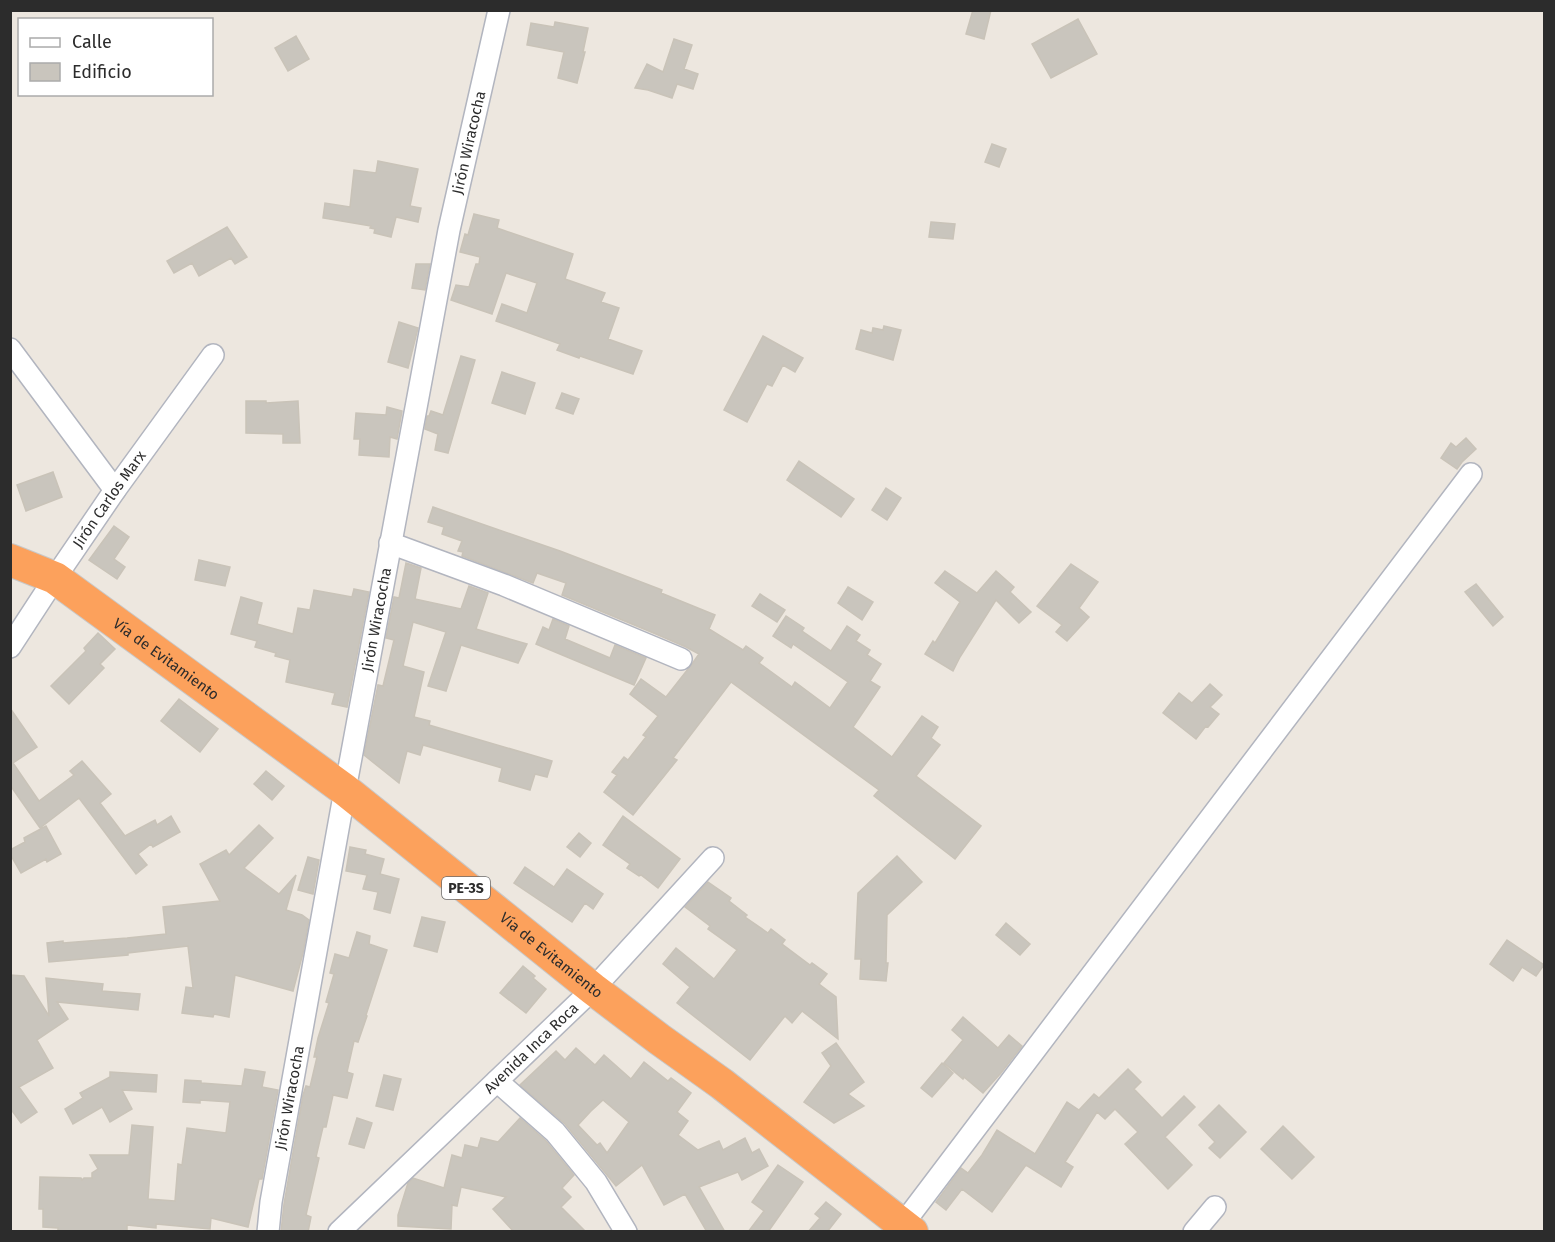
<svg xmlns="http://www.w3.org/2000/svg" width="1555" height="1242" font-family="'Fira Sans',sans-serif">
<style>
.building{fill:#c9c5bd;stroke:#c9c3b8;stroke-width:1.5;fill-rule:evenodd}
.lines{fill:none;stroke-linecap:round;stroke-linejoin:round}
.minor-casing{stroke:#b2b5bf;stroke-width:24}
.highway-casing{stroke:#c8c8c8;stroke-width:34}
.minor{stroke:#fff;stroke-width:21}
.highway{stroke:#fca15c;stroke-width:32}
.labels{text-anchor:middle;stroke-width:4.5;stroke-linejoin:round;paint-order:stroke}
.shield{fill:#fff;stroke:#6b6b6b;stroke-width:1.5}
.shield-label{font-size:14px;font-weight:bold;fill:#2c2c2c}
.street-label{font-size:15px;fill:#2c2c2c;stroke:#fff}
</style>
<rect width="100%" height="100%" fill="#ede7df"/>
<path class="building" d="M973,10H991L984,39L966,34Z
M1078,19L1097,54L1051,78L1032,44Z
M555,22L588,28L583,52H585L577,83L558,78L564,52L527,45L531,23L554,27Z
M296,36L309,59L288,71L275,48Z
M674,39L692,45L684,69L698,74L693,89L677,84L672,98L648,90L635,88L647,64L663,72Z
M992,144L1006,149L999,167L985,162Z
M378,161L418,169L410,206L421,208L418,222L396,217L391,237L374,233L375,229L370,228L371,226L323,218L325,203L350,207L354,170L376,173Z
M474,214L499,220L497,228L573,254L565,279L605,293L601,302L619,308L608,339L642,351L633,374L580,356L579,358L557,350L560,344L496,321L502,304L527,313L537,283L506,273L492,314L451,300L456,285L469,287L476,264H479L480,257L460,252L465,234L468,235Z
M931,222L955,224L953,239L929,237Z
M227,227L247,257L235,264L231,258L199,276L192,263L174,273L167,261Z
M416,264H430L425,290L412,288Z
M399,322L418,328L408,368L388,362Z
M884,326L901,330L893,360L856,349L861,330L872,333L873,328L883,330Z
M763,336L803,358L795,372L783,365L772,386L767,384L747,422L724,410Z
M461,356L475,360L448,453L435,450L438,434L425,429L427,416H429L431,411L443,415Z
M502,372L535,383L525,414L492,403Z
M562,393L579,399L573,414L556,408Z
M246,401H266V403L298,401L300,443H283V434L246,433Z
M387,407L402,411L397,439L390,437L389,457L359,455L360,439H354L356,413L386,415Z
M1466,438L1476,449L1462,462L1457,469L1441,458L1451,443L1456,447Z
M799,461L854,499L841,517L787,480Z
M53,472L62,497L26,511L17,485Z
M886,488L901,498L887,520L872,510Z
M433,507L560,551L662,590L661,593L715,615L709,629L743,650L746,646L763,658L759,663L792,687L795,682L830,708L848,682L793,644L791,648L773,636L786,616L804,628L802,631L831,651L847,626L860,635L856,641L870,650L867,655L881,664L870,681L880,687L853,727L892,757L922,716L938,727L931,738L940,745L916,776L981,826L955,859L874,796L879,790L731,682L673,758L677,760L633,815L604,792L617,775L612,772L624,757L628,760L646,737L643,735L658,716L630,694L641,679L666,697L692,664L699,654L686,647L656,634L562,595L566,583L537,573L533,583L462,556L463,552L458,551L462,541L442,534L444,527L428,522Z
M114,526L129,537L114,559L125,567L117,579L89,560Z
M199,560L230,567L225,586L195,580Z
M406,563L421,568L415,599L461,609L469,586L488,593L476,629L527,644L518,663L461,645L446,691L428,686L446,632L413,622L403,666L424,672L414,717L430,721L429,725L552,761L547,777L535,774L530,790L499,781L502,768L423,745L420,755L407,751L399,783L364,755L378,685L383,686L394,640L386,638L394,597L399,598Z
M1071,564L1098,582L1079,608L1089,617L1067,641L1056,632L1062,625L1037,606Z
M945,571L977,593L996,571L1014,587L1010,592L1031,612L1019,623L996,600L960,657L953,671L925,654L933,641L935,643L960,602L935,583Z
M1476,584L1503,617L1493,626L1465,592Z
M848,587L873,602L862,620L838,603Z
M354,589L369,592L347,707L332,704L335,693L286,682L290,660L275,656L276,653L255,647L257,641L231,634L241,597L262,603L257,624L293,634L298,608L310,610L314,590L352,597Z
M760,594L785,610L777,622L752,606Z
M553,619L569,626L565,639L610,658L615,645L646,658L634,685L536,644L543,627L549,630Z
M98,633L115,649L100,664L104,668L69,704L51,686L86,651L84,648Z
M1210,684L1222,695L1210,707L1219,714L1208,727L1206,726L1196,739L1163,713L1179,693L1192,703Z
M179,699L218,729L200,752L161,721Z
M10,708L37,747L13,763L39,801L74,775L70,771L82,761L111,794L100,803L125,836L155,820L157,825L171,816L180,832L153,847L151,844L138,854L147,865L136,874L79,798L40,828L10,785Z
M266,771L284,786L272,800L254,784Z
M623,816L680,859L658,888L641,875L639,876L627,868L630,864L603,845Z
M259,825L273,838L244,868L279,894L296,875L286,910L302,915L309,920L303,953L293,991L235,975L229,1017L214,1014L213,1017L182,1013L186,987L193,988L188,946L128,953V955L49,962L47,943L63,941V943L127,938L166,934L163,907L220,901L200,864L226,850L229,855Z
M46,826L61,854L47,862L46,859L21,873L10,854V850L25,842L24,838Z
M579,833L591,843L580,857L567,847Z
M350,847L366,850L365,854L384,859L380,874L399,879L390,913L374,909L378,892L363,889L367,875L346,871Z
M897,856L922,882L887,915L886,963H888L886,981L860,979L861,959H855L858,893Z
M308,857L319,860L313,894L298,890Z
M525,867L554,887L567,869L603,894L593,909L585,903L572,922L514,883Z
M708,882L731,898L729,901L747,915L745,917L768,933L771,929L785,940L782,944L810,965L812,963L827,974L819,984L836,997L838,1039L802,1011L792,1023L785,1016L750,1060L677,1003L690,987L663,964L676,948L714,979L737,950L708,929L710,926L685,907Z
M422,917L445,922L437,952L414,946Z
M1006,923L1030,944L1020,955L996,935Z
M357,932L370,936L369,944L387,950L366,1015L367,1016L358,1042L354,1041L347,1072L353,1074L347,1098L333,1095L326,1127H323L316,1157L319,1158L306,1215L311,1217L308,1232H281L284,1204L303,1095L306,1086L310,1087L317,1057H314L318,1038L329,1003L326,1002L334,974L330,973L335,954L349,958Z
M1507,940L1544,965L1536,976L1522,967L1513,981L1490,964Z
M523,966L535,976L533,978L546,989L526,1013L500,993Z
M10,975L24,976L49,1016L46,978L103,984L102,991L140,994L138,1010L57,1002L68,1019L37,1040L53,1068L19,1087L37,1112L21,1123L10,1108Z
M963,1017L998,1048L1009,1035L1022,1046L1001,1073L983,1093L964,1077L963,1079L944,1063L963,1040L952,1030Z
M836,1043L864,1082L848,1094L864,1106L834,1123L804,1102L831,1066L822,1053Z
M576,1048L595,1065L604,1055L631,1079L644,1062L668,1081L671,1078L691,1093L677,1112L688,1121L678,1135L698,1150L719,1141L723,1150L745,1138L752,1153L759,1149L768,1166L742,1180L738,1172L699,1187L725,1232H707L685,1194L664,1205L642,1165L616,1186L565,1124L520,1085L556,1051L565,1060ZM603,1100L629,1122L607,1153L600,1143L597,1145L578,1125L591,1111Z
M942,1063L953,1073L932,1097L921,1088Z
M245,1069L265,1072L262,1087L278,1090L262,1179H259L248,1227L211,1218L210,1229L156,1224V1228L127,1225V1232L58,1231V1228L43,1227V1209H39L40,1177L81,1178L82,1180L84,1178H92V1173L98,1169L90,1155H129L132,1125L153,1127L148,1199L175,1201L178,1164L182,1165L187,1128L226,1133L230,1102L200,1100V1103L183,1102L185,1080L201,1081V1083L242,1086Z
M1128,1069L1141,1082L1134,1089L1162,1118L1184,1096L1195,1107L1165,1137L1192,1165L1168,1189L1125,1144L1138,1132L1115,1109L1105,1119L1097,1112L1065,1162L1073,1167L1061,1187L1026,1165L992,1212L962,1189L946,1210L936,1202L961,1168L968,1173L982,1155L997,1130L1035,1154L1067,1102L1079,1110L1094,1094L1099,1098Z
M110,1072L157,1075L156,1092L122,1090L132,1109L110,1122L102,1107L73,1124L65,1109L83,1098L80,1093L110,1077Z
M384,1075L401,1079L393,1110L376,1106Z
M1219,1105L1246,1132L1220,1158L1209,1148L1215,1142L1199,1125Z
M357,1118L372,1123L364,1148L349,1144Z
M520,1118L546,1141L574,1175L562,1188L571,1197L561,1207L586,1232H514L493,1209L506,1197L461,1187L457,1206L452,1205L451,1229L398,1226V1215L408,1183L413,1178L444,1188L452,1155L462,1158L465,1145L478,1148L481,1138L498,1142Z
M1283,1126L1314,1157L1292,1179L1261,1149Z
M778,1165L803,1182L768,1232H748L764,1211L752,1202Z
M826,1202L841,1214L827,1232H808L820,1218L815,1214Z"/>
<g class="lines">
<g class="minor-casing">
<g id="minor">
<path d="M10,349L115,490"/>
<path d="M390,543L504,585L681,659"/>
<path id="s1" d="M10,647L55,578L115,490L213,355"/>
<path d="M497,1081L555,1132L596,1182L626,1232"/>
<path id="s2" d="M268,1232L271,1202L345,790L449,230L499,10"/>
<path id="s3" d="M339,1232L593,989L713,858"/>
<path d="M897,1232L1471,474"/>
<path d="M1194,1232L1215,1207"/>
</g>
</g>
<g class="highway-casing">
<g id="highway">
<path id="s4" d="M10,560L55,578L345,790L593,989L659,1039L722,1084L912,1232"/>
</g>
</g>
<use href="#minor" class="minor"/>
<use href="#highway" class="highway"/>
</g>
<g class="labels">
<rect class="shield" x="442" y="877" width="48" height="22" rx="4.5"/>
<g class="shield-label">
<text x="466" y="893">PE-3S</text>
</g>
<g class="street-label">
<text dy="5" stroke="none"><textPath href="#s2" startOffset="1108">Jirón Wiracocha</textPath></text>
<text dy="5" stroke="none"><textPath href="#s1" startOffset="178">Jirón Carlos Marx</textPath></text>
<text dy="5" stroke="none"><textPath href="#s2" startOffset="622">Jirón Wiracocha</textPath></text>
<text dy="5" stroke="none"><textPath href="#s4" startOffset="186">Vía de Evitamiento</textPath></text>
<text dy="5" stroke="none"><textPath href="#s4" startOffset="672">Vía de Evitamiento</textPath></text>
<text dy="5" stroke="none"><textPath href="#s3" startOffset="266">Avenida Inca Roca</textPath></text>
<text dy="5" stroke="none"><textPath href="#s2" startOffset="136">Jirón Wiracocha</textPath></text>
</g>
</g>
<rect width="1555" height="1242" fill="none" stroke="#2c2c2c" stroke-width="24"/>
<rect x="18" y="18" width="195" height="78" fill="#ffffff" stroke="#ababab" stroke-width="1.5"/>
<rect x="30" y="38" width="30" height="9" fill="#ffffff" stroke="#ababab" stroke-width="1.5"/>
<text x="72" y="48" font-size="18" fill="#2c2c2c">Calle</text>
<rect x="30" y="63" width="30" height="18" fill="#c9c5bd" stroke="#ababab" stroke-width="1.5"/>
<text x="72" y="78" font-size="18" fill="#2c2c2c">Edificio</text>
</svg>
